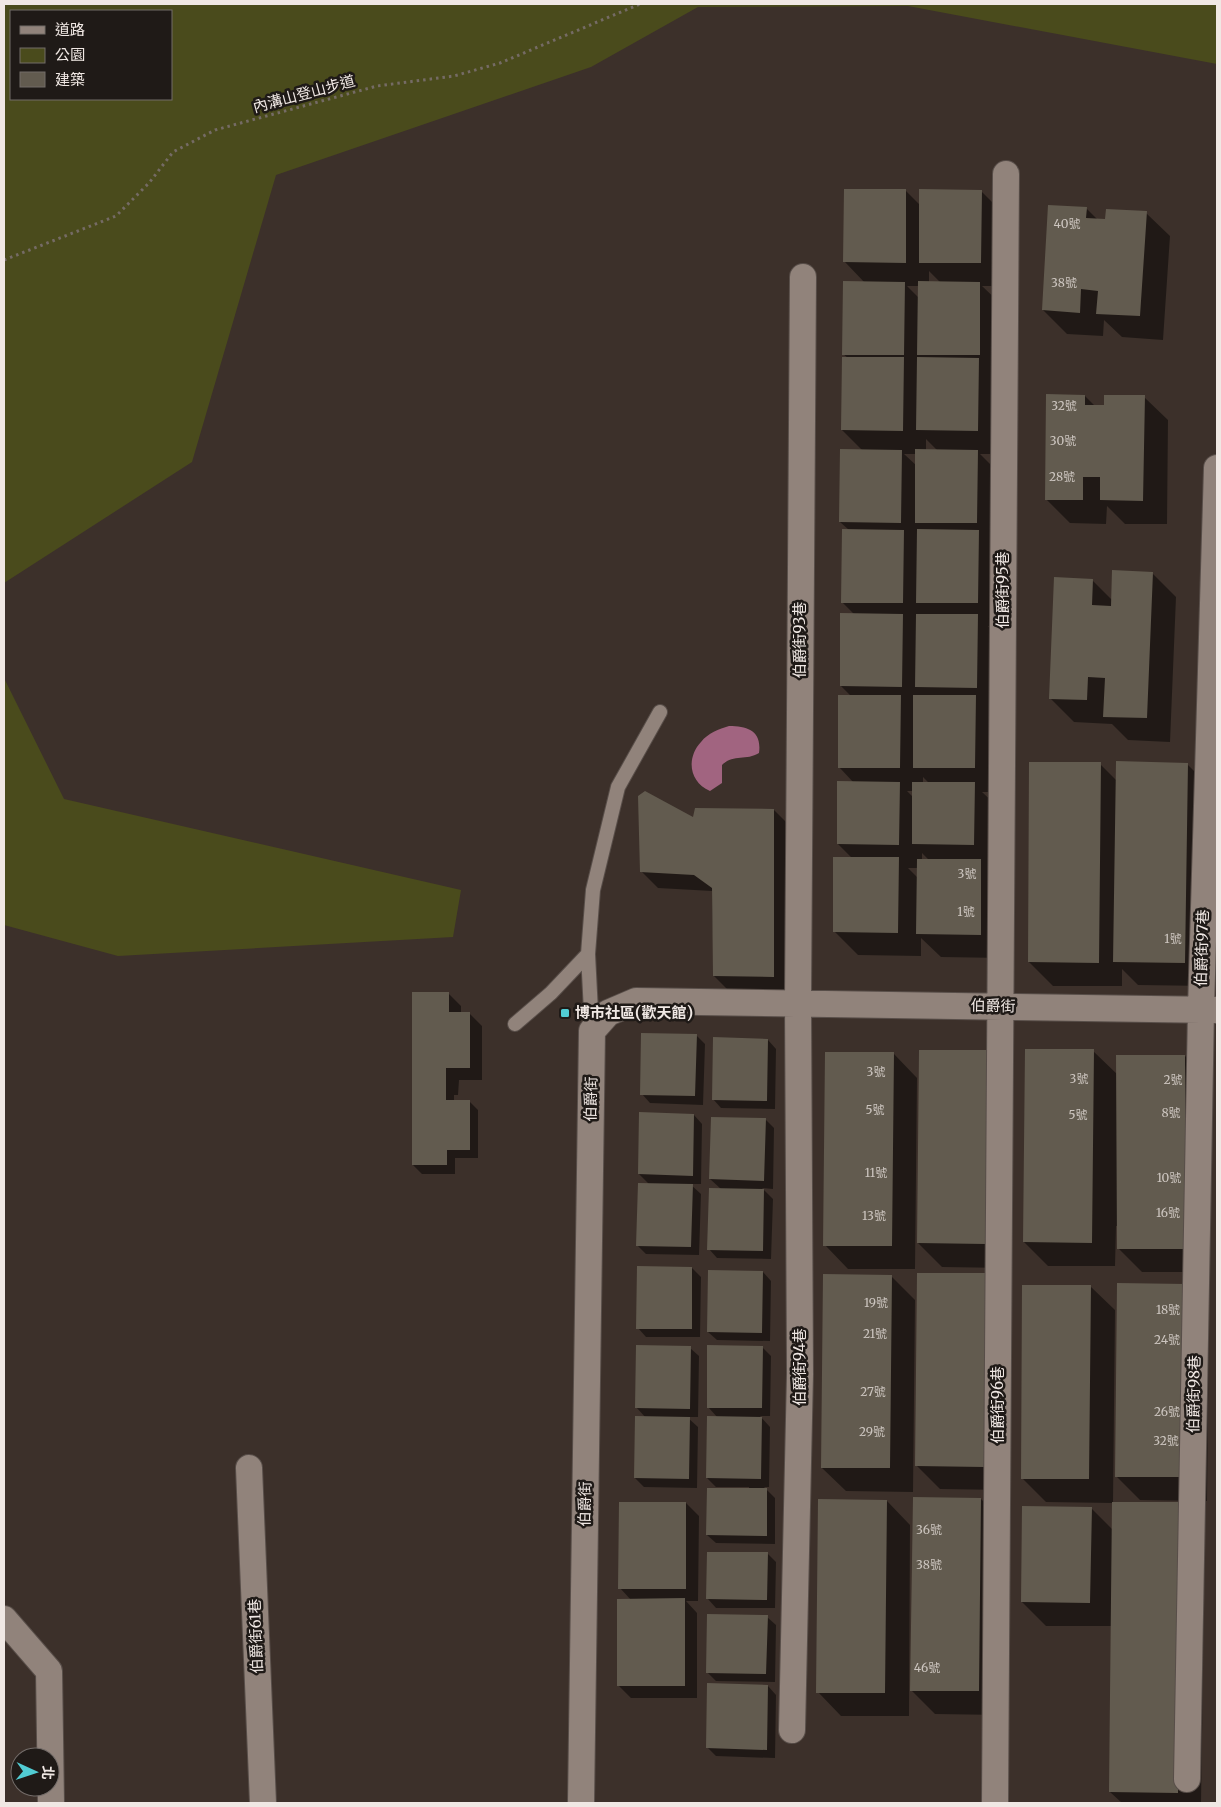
<svg xmlns="http://www.w3.org/2000/svg" width="1221" height="1807" font-family="Merriweather,'Noto Sans TC',serif">
<style>
.green{fill:#4a4b1c;fill-rule:evenodd}
.water{fill:#a16480}
.shadow{fill:#0007;fill-rule:evenodd}
.building{fill:#625b4f}
.lines{fill:none;stroke-linecap:round;stroke-linejoin:round}
.service-casing{stroke:#584e49;stroke-width:16}
.minor-casing{stroke:#584e49;stroke-width:28}
.path{stroke:#756b65;stroke-width:3;stroke-dasharray:2.5 4;stroke-linecap:butt}
.service{stroke:#91837b;stroke-width:14}
.minor{stroke:#91837b;stroke-width:26}
.poi-dot{fill:#51ccd3;stroke:#1f1a17;stroke-width:2}
.labels{text-anchor:middle;stroke-width:5;stroke-linejoin:round;paint-order:stroke}
.number-label{font-size:12px;fill:#ccc5bf}
.street-label{font-size:15px;fill:#f0e8e4;stroke:#1f1a17}
.poi-label{font-size:15px;font-weight:bold;fill:#f0e8e4;stroke:#1f1a17;text-anchor:start}
</style>
<rect width="100%" height="100%" fill="#3c302a"/>
<path class="green" d="M4,4H1217V64L908,6L698,7L591,67L276,175L192,462L4,583ZM11,11H171V99H11Z
M4,678L64,799L461,890L453,937L118,956L4,925Z"/>
<path class="water" d="M729,726C748,726 762,731 759,753C746,761 733,754 722,765V783L710,791C689,782 686,758 701,742C708,733 719,729 729,726Z"/>
<path class="shadow" d="M906,191L920,205L981,191L1005,215L1004,286H982L1004,307L1001,454H980L1001,475L1002,626H988L1001,639L1000,711H989L999,720L998,792H982L998,807L1004,958L941,957L921,938V956L858,955L834,931L852,858L838,844L854,783L839,767L851,696L841,686L855,615L842,602L849,530L840,522L863,451L842,430L848,358L843,354L865,283L845,262ZM929,271L941,283H929ZM907,286H919V298ZM926,439L938,451H926ZM904,454H917V466ZM923,777L929,783H923ZM907,791H914V798ZM922,853L929,860H922ZM908,868H918V878Z
M1087,209L1098,220H1106L1146,213L1170,236L1163,340L1122,337L1104,320L1103,336L1067,334L1043,310Z
M1085,396L1095,406L1105,407L1144,397L1168,420L1167,524H1125L1107,506L1106,524L1070,523L1046,499Z
M1152,573L1176,597L1170,742L1128,740L1112,724L1074,722L1050,698L1092,580L1112,600Z
M1100,764L1117,781L1187,764L1211,788L1208,986L1138,985L1122,969V986H1053L1029,962Z
M774,810L791,827L790,994L731,993L714,976L712,891L658,888L641,871L694,819Z
M448,993L461,1006V1013H469L482,1026V1080H459L458,1095H454V1101H469L478,1110V1158H455V1174H422L413,1165Z
M696,1035L705,1044L703,1105L650,1103L642,1094Z
M768,1040L776,1049L775,1109L721,1108L713,1099Z
M1093,1051L1118,1075L1185,1056L1209,1080V1272H1142L1118,1248V1226H1116L1115,1266H1048L1024,1242Z
M988,1052L1009,1268L942,1267L918,1243Z
M894,1054L917,1078L915,1269H848L825,1245Z
M694,1115L702,1124L701,1184H690L701,1194L699,1255L646,1254L637,1245L649,1184L639,1174Z
M766,1120L774,1128L773,1189L762,1188L773,1199L771,1259L717,1258L709,1249L721,1189L710,1179Z
M692,1268L701,1277L700,1337H646L638,1328Z
M763,1272L771,1281L770,1341L717,1340L708,1332Z
M985,1275L1007,1490L940,1489L916,1465Z
M891,1276L915,1300L913,1492L846,1491L822,1468Z
M1185,1285L1209,1309L1207,1501L1140,1500L1116,1476Z
M1091,1287L1115,1310L1113,1503L1046,1502L1022,1478Z
M762,1347L771,1356L770,1416H760L770,1427L769,1487H764L775,1498V1544L716,1543L707,1535L749,1489V1487H716L707,1478L718,1418L708,1407Z
M690,1348L699,1356L698,1417H687L698,1427L697,1488L644,1487L635,1478L646,1418L636,1407Z
M981,1499L1005,1523L1002,1715L935,1714L911,1690Z
M887,1501L910,1525L909,1716H841L818,1692Z
M686,1503L699,1516L698,1601H686L697,1613V1698H631L618,1685L631,1600L620,1588Z
M1091,1508L1113,1530L1205,1527L1201,1803H1122L1110,1792L1112,1626H1046L1022,1602Z
M767,1553L776,1562L775,1608H716L708,1599Z
M767,1617L776,1625L775,1682L716,1681L707,1672Z
M768,1686L776,1695L775,1758L716,1756L707,1747Z"/>
<path class="building" d="M844,189H906V263L843,262Z
M919,189L982,190L981,263H919Z
M1048,205L1087,207L1086,218L1105,219L1106,209L1147,211L1140,316L1096,314L1098,291L1081,289L1080,313L1042,310Z
M843,281L905,282L904,355H842Z
M918,281L980,282V355H917Z
M842,357H904L903,431L841,430Z
M917,357L979,358L978,431L916,430Z
M1046,394L1085,395V405H1104V395H1145L1143,501L1100,500V477H1083V500H1045Z
M840,449L902,450L901,523L839,522Z
M915,449L978,450L977,523H915Z
M842,529L904,530L903,603H841Z
M917,529L979,530L978,603H916Z
M1112,570L1153,572L1147,718L1103,717L1105,678L1088,677L1087,700L1049,699L1054,577L1093,579L1092,605L1111,606Z
M840,613L903,614L902,687L840,686Z
M916,614H978L977,688L915,687Z
M838,695H901L900,768H838Z
M913,695H976L975,768H913Z
M1116,761L1188,763L1185,963L1113,962Z
M1029,762H1101L1099,963L1028,962Z
M837,781L900,782L899,845L837,844Z
M912,782H975L974,845L912,844Z
M645,791L693,817L695,808L774,809V977L713,976L712,888L694,875L640,872L638,796Z
M833,857H899L898,933L833,932Z
M917,859H981V935L916,934Z
M412,992H449V1012H470V1068H446V1100H470V1150H447V1165H412Z
M641,1033L697,1034L695,1096L640,1095Z
M713,1037L768,1039L767,1101L712,1100Z
M1025,1049H1094L1092,1243L1023,1242Z
M919,1050H988L986,1244L917,1243Z
M825,1052H894L892,1246H823Z
M1116,1055H1185L1186,1249H1117Z
M639,1112L694,1114L693,1176L638,1174Z
M711,1117L766,1118L764,1181L709,1179Z
M638,1183L693,1184L691,1247L636,1246Z
M709,1188L764,1189L763,1251L707,1250Z
M637,1266L692,1267V1329H636Z
M708,1270L763,1271L762,1333L707,1332Z
M917,1273H986L984,1467L915,1466Z
M823,1274L892,1275L890,1468H821Z
M1117,1283L1186,1284L1184,1477H1115Z
M1022,1285H1091L1089,1479H1021Z
M636,1345L691,1346L690,1409L635,1408Z
M707,1345L763,1346L762,1408H707Z
M635,1416L690,1417L689,1479L634,1478Z
M707,1416L762,1417L761,1479L706,1478Z
M707,1488H767V1536L706,1535Z
M913,1497L981,1498L979,1691H910Z
M818,1499L887,1500L885,1693H816Z
M619,1502H686V1589H618Z
M1112,1502H1181L1178,1793L1109,1792Z
M1022,1506L1092,1507L1090,1603L1021,1602Z
M707,1552H768L767,1600L706,1599Z
M685,1598V1686H617V1599Z
M707,1614L768,1615L766,1674L706,1673Z
M707,1683L768,1685L767,1750L706,1748Z"/>
<g class="lines">
<g class="service-casing">
<path id="service" d="M588,954L592,1031
M515,1024L551,993L588,954L593,890L618,787L660,712"/>
</g>
<g class="minor-casing">
<path id="minor" d="M249,1468L263,1803
M4,1619L49,1671L51,1803
M792,1730L800,1374L798,1003L803,277
M1187,1779L1201,1009L1217,468
M581,1803L592,1031L608,1013L636,1001L1217,1010
M995,1803L1006,174"/>
</g>
<path class="path" d="M4,260L116,216L149,183L173,152L215,130L377,86L454,76L500,63L640,4"/>
<use href="#service" class="service"/>
<use href="#minor" class="minor"/>
</g>
<rect class="poi-dot" x="560" y="1008" width="10" height="10" rx="2.5"/>
<g class="labels">
<g class="number-label">
<text x="1067" y="228">40號</text>
<text x="1064" y="287">38號</text>
<text x="1064" y="410">32號</text>
<text x="1063" y="445">30號</text>
<text x="1062" y="481">28號</text>
<text x="967" y="878">3號</text>
<text x="966" y="916">1號</text>
<text x="1173" y="943">1號</text>
<text x="876" y="1076">3號</text>
<text x="1079" y="1083">3號</text>
<text x="1173" y="1084">2號</text>
<text x="875" y="1114">5號</text>
<text x="1171" y="1117">8號</text>
<text x="1078" y="1119">5號</text>
<text x="876" y="1177">11號</text>
<text x="1169" y="1182">10號</text>
<text x="1168" y="1217">16號</text>
<text x="874" y="1220">13號</text>
<text x="876" y="1307">19號</text>
<text x="1168" y="1314">18號</text>
<text x="875" y="1338">21號</text>
<text x="1167" y="1344">24號</text>
<text x="873" y="1396">27號</text>
<text x="1167" y="1416">26號</text>
<text x="872" y="1436">29號</text>
<text x="1166" y="1445">32號</text>
<text x="929" y="1534">36號</text>
<text x="929" y="1569">38號</text>
<text x="927" y="1672">46號</text>
</g>
<g class="street-label">
<text transform="translate(304 94) rotate(-15)" y="5">內溝山登山步道</text>
<text transform="translate(1003 590) rotate(-90)" y="5">伯爵街95巷</text>
<text transform="translate(800 640) rotate(-90)" y="5">伯爵街93巷</text>
<text transform="translate(1202 948) rotate(-88)" y="5">伯爵街97巷</text>
<text transform="translate(993 1006) rotate(1)" y="5">伯爵街</text>
<text transform="translate(591 1099) rotate(-89)" y="5">伯爵街</text>
<text transform="translate(800 1367) rotate(-90)" y="5">伯爵街94巷</text>
<text transform="translate(1194 1394) rotate(-89)" y="5">伯爵街98巷</text>
<text transform="translate(998 1405) rotate(-90)" y="5">伯爵街96巷</text>
<text transform="translate(585 1504) rotate(-89)" y="5">伯爵街</text>
<text transform="translate(256 1636) rotate(-92)" y="5">伯爵街61巷</text>
</g>
<g class="poi-label">
<text x="575" y="1018">博市社區(歡天館)</text>
</g>
</g>
<rect width="1221" height="1807" fill="none" stroke="#f0e8e4" stroke-width="10"/>
<rect x="10" y="10" width="162" height="90" fill="#1f1a17" stroke="#736c69"/>
<rect x="20" y="26" width="25" height="8" fill="#91837b" stroke="#736c69"/>
<text x="55" y="35" font-size="15" fill="#f0e8e4">道路</text>
<rect x="20" y="48" width="25" height="15" fill="#4a4b1c" stroke="#736c69"/>
<text x="55" y="60" font-size="15" fill="#f0e8e4">公園</text>
<rect x="20" y="72" width="25" height="15" fill="#625b4f" stroke="#736c69"/>
<text x="55" y="85" font-size="15" fill="#f0e8e4">建築</text>
<g transform="translate(35 1772) rotate(93)"><circle r="24" fill="#1f1a17" stroke="#736c69"/>
<path d="M0-4L9 19L0 12L-9 19Z" fill="#51ccd3"/>
<text y="-8" font-size="14" font-weight="bold" text-anchor="middle" fill="#f0e8e4">北</text>
</g>
</svg>
